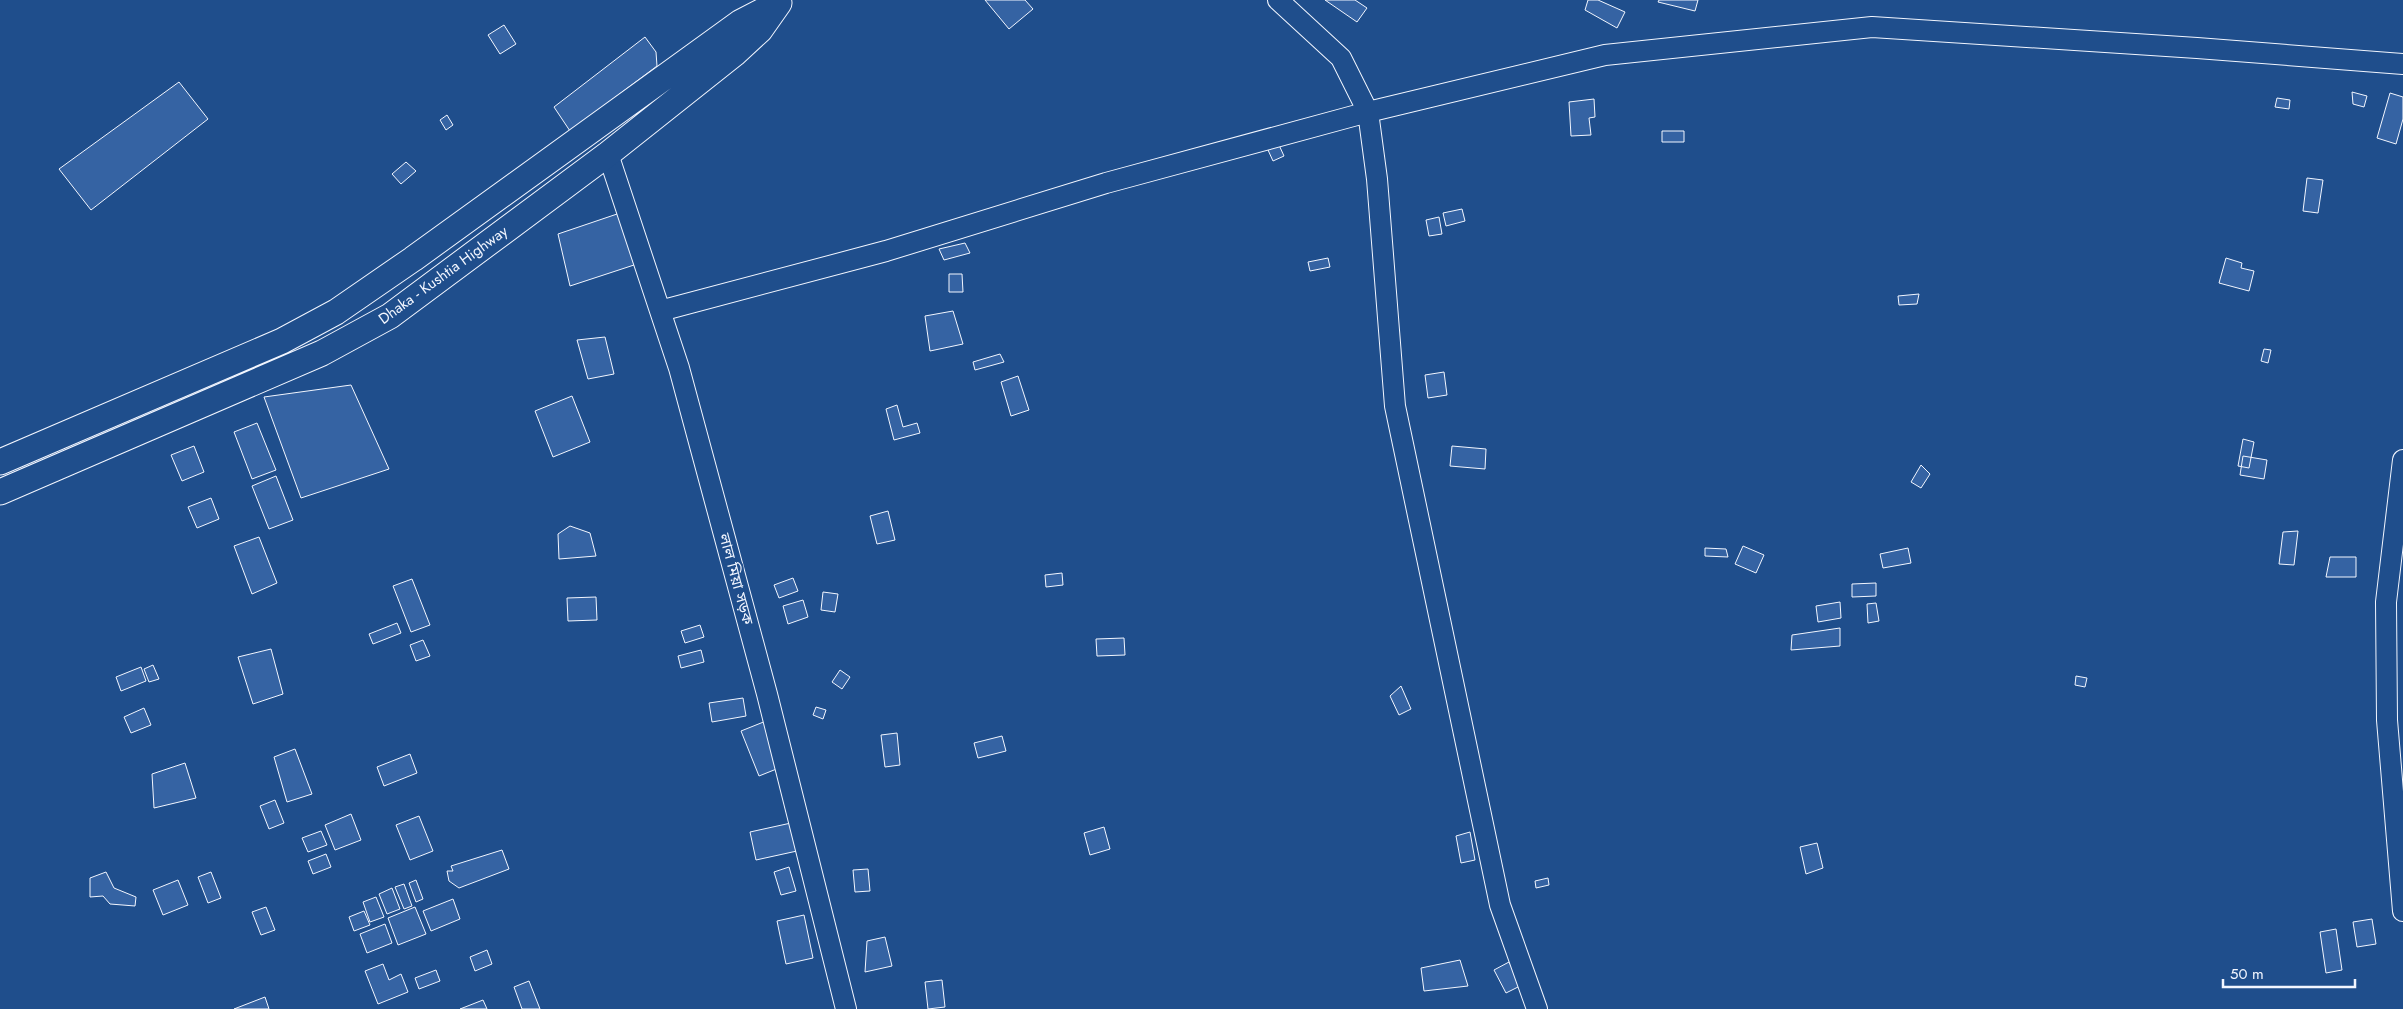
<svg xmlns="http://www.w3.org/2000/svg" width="2403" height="1009" font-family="Jost,'Noto Sans Bengali',sans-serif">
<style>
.building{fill:#3563a3;stroke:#f2f6ff}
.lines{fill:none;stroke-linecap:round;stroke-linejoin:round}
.minor-casing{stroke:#f2f6ff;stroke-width:22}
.major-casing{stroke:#f2f6ff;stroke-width:27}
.minor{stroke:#1f4e8c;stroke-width:20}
.major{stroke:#1f4e8c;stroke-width:25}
.labels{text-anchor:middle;stroke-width:4;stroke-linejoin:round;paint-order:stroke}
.street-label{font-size:15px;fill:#f2f6ff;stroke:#1f4e8c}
</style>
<rect width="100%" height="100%" fill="#1f4e8c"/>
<path class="building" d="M985,0H1025L1033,9L1009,29Z
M1325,0H1355L1367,8L1357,22Z
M1588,0H1598L1625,12L1617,28L1585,10Z
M1659,0H1698L1695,11L1658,2Z
M504,25L516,44L500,54L488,35Z
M645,37L656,52L657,66L570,131L554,107Z
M179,82L208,119L91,210L59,169Z
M2352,92L2367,96L2364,107L2353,104Z
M2390,93L2403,97V119L2396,144L2377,138Z
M2277,98L2290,100L2289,109L2275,107Z
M1594,99L1595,117L1589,118L1591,135L1571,136L1569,102Z
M447,115L453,125L446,130L440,120Z
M1662,131H1684V142H1662Z
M1279,145L1284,156L1273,161L1268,150Z
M406,162L416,171L401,184L392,174Z
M2307,178L2323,180L2318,213L2303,211Z
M1462,209L1465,221L1446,226L1443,213Z
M623,212L637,264L570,286L558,234Z
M1439,217L1442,234L1429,236L1426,220Z
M965,243L970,253L944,260L939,249Z
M1328,258L1330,267L1310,271L1308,262Z
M2226,258L2242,263L2241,268L2254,271L2249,291L2219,283Z
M949,274H962L963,292H949Z
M1919,294L1917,304L1899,305L1898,296Z
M953,311L963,344L930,351L925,316Z
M605,337L614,374L588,379L577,340Z
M2264,349L2271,350L2268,363L2261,361Z
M1000,354L1004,362L975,370L973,362Z
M1444,372L1447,395L1428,398L1425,375Z
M1018,376L1029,410L1011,416L1001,382Z
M351,385L389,469L301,498L264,397Z
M572,396L590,442L553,457L535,411Z
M897,405L903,427L917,423L920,433L894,440L886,409Z
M257,423L276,470L252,479L234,432Z
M2243,439L2254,442L2249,468L2238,466Z
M194,446L204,472L182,481L171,455Z
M1452,446L1486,449L1485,469L1450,466Z
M2243,456L2267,460L2264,479L2240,475Z
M1921,465L1930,474L1921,488L1911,482Z
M276,476L293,520L269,529L252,486Z
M211,498L219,519L197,528L188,507Z
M888,511L895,540L877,544L870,516Z
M570,526L590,533L596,556L559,559L558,534Z
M2298,531L2294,565L2279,564L2283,532Z
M259,537L277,583L252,594L234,546Z
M1743,546L1764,555L1756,573L1735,564Z
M1705,548L1726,549L1728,557L1705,556Z
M1908,548L1911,563L1883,568L1880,554Z
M2330,557H2356V577H2326Z
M1062,573L1063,585L1046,587L1045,575Z
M793,578L798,591L779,598L774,585Z
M412,579L430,625L411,632L393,586Z
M1876,583V596L1852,597V584Z
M823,592L838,594L835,612L821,610Z
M596,597L597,620L568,621L567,598Z
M803,600L808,617L788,624L783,606Z
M1840,602L1841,618L1818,622L1816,606Z
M1876,603L1879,621L1868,623L1867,604Z
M397,623L401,633L373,644L369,634Z
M700,625L704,637L685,643L681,631Z
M1840,628V646L1791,650L1792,635Z
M1124,638L1125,655L1097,656L1096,639Z
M423,640L430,656L416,661L410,645Z
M271,649L283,694L253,704L238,657Z
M701,650L704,662L681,668L678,656Z
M153,665L159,679L149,682L144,669Z
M141,667L146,681L121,691L116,677Z
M840,670L850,677L842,689L832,682Z
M2076,676L2087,678L2085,687L2075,685Z
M1401,686L1411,709L1399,715L1390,696Z
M743,698L746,716L712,722L709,703Z
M816,707L826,710L823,719L813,715Z
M144,708L151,725L131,733L124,717Z
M766,721L784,766L759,776L741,731Z
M897,733L900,765L885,767L881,735Z
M1002,736L1006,751L978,758L974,743Z
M295,749L312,794L287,802L274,757Z
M410,754L417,773L384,786L377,767Z
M185,763L196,798L154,808L152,774Z
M275,800L284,823L269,829L260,806Z
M351,814L361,840L335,850L325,825Z
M419,816L433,851L410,860L396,825Z
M791,823L797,851L756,860L750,832Z
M1104,827L1110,849L1090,855L1084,833Z
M321,831L327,845L308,852L302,838Z
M1470,832L1475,860L1461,863L1456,836Z
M1817,843L1823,868L1806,874L1800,847Z
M502,850L509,869L459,888L449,881L447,871H453L451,866Z
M326,854L331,867L313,874L308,861Z
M789,867L796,891L781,895L774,872Z
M868,869L870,891L855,892L853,870Z
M106,872L114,888L136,897L135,906L110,904L103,896L90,897V878Z
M211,872L221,898L208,903L198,877Z
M1548,878L1549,885L1536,888L1535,881Z
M178,880L188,905L163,915L153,890Z
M416,880L423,899L416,902L409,883Z
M404,884L412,906L404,909L395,887Z
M392,888L400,909L387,914L379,894Z
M376,897L384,917L370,922L363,902Z
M453,899L460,919L431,931L423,911Z
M266,907L275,930L261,935L252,912Z
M415,907L426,934L398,945L388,918Z
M364,911L370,925L354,931L349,917Z
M804,915L813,958L786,964L777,921Z
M2372,919L2376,944L2357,947L2353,922Z
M385,924L392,943L367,953L360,934Z
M2336,929L2342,970L2326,973L2320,932Z
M885,937L892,966L865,972L867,941Z
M487,950L492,964L475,971L470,957Z
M1460,960L1468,986L1424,991L1421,968Z
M1509,962L1522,985L1506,993L1494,970Z
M383,964L389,980L401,974L408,992L378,1004L365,971Z
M436,970L440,981L419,989L415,978Z
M942,980L945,1007L928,1009L925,982Z
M529,981L540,1009H522L514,987Z
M265,997L269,1009H234Z
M483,1000L487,1009H460Z"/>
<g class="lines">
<g class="minor-casing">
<path id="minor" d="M1278,0L1341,58L1368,112L1377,179L1395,406L1500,905L1537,1009
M608,154L679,368L767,694L846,1009
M660,311L886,251L1106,183L1368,112L1605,55L1872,27L2197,48L2403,64
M2403,460L2386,602L2387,720L2403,911"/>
</g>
<g class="major-casing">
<path id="major" d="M0,462L282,341L336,312L413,259L741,22L778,3
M0,492L322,353L390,316L608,154L734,54L760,30L779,3"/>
</g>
<use href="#minor" class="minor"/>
<use href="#major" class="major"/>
</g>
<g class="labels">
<g class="street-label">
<text transform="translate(443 275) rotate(-36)" y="5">Dhaka - Kushtia Highway</text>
<text transform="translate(736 579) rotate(75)" y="5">লাল মিয়া সড়ক</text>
</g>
</g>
<path d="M2223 979v8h132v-8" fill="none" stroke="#f2f6ff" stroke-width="2.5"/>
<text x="2230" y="979" font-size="15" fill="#f2f6ff" stroke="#1f4e8c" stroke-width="4" paint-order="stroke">50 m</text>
</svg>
